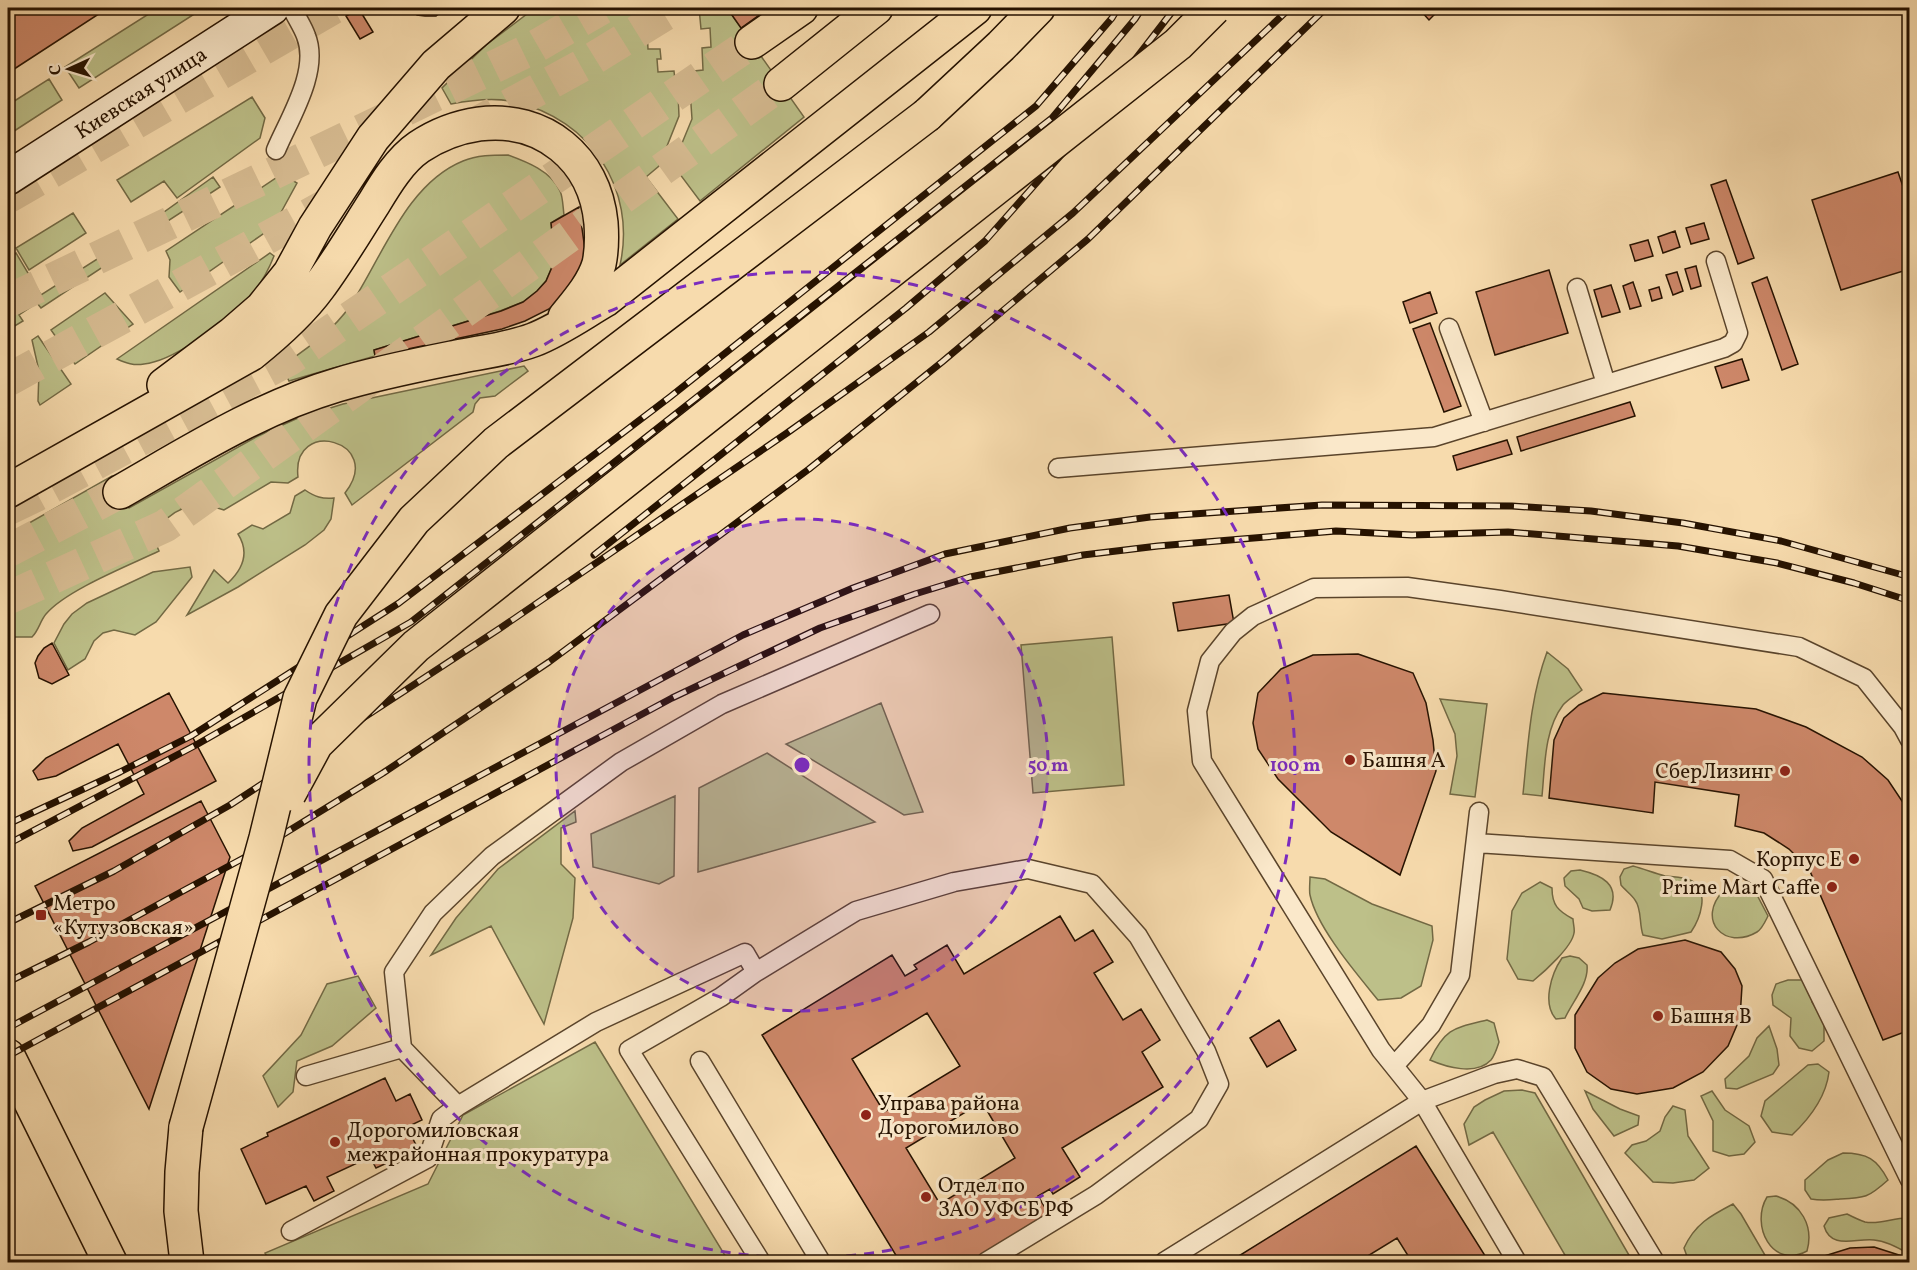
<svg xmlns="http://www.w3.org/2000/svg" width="1917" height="1270" font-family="Vollkorn,serif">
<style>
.green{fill:#bdc089;stroke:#726944;stroke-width:1.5}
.building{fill:#ce886a;stroke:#261200;stroke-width:1.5;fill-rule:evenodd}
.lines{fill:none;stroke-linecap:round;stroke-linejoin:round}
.primary-tunnel{stroke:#d8bd93;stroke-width:33;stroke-dasharray:33 16;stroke-linecap:butt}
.lane-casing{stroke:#5a442b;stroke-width:21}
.secondary-casing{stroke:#261200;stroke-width:36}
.primary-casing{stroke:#261200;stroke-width:36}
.lane{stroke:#fae8ca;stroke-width:18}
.secondary{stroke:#fae8ca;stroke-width:33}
.primary{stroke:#f7dbad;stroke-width:33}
.rail-casing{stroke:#261200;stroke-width:7}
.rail{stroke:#fae8ca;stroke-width:4.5;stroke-dasharray:14;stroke-linecap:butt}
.primary-bridge-casing{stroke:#261200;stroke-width:36;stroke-linecap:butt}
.primary-bridge{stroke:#f7dbad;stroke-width:33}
.ring{fill:none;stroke:#7b2cbf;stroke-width:3;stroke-dasharray:10 8}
.poi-dot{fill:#8f2418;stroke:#fae8ca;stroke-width:2}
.labels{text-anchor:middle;stroke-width:6;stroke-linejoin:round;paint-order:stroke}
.street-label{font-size:21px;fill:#261200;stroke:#fae8ca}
.poi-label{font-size:21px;fill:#261200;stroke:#fae8ca;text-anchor:start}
.centre{fill:#7b2cbf;stroke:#fae8ca;stroke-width:3}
.ring-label{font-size:18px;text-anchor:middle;font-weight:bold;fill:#7b2cbf;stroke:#fae8ca;stroke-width:6;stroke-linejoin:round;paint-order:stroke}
</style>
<rect width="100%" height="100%" fill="#f7dbad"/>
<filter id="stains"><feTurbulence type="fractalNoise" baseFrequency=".00333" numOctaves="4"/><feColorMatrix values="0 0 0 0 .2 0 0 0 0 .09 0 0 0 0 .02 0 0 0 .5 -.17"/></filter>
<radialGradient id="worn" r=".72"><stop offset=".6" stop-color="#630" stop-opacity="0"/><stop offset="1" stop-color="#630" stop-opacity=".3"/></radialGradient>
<path class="green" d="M158,8H193L196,13L79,88L65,67Z
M535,8H670L654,10L655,21H658L659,31L647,32L648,49H660L661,59H657L658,72L674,71L675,80H671L672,92H678L679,116L659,166L646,177L678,219L620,265C637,189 590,119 515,102C495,97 471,100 451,104L442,88L486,45Z
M699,8H727L804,117L700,201L673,165L692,119L690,90L696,89L694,71L703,70L702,48L711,47L710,28L701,29Z
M49,79L62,100L8,135V105Z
M252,97L265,118L260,138L177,198L164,181L131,202L117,180Z
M508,155C527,162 551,171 560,191C563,197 563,208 564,215L551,223L554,251L552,267L546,281L537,291L523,302L500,311L374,350L375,356L289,381L282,366C306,349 333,331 350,306C382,258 406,184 463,161C477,155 493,155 508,155Z
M282,174L297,183L273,227L180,292L169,277L170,260L166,251Z
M213,177L220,187L151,232L146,225Z
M73,213L86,233L29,270L16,248Z
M16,253L41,295L105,254L109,263L41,308L37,303L19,315L23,321L13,327L8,320V258Z
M270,253L274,256C267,274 255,293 241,306C220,326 173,361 144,364C134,366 126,363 117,359Z
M105,293L133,324L75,364L51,330Z
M38,336L71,384L40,405L38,401L39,371L32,340Z
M524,366L528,371L495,396L480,398L475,404L473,412L352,505L345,493C386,441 291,416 298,477L288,483L271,482L224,510C192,499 172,508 152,535L159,551C130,565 66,590 46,614C40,621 39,630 32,637H15L8,641L9,652L8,660V535L112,476L129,508L258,436L298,418L343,404Z
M305,490C315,497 322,499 334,498L331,519L324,530L305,545L238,587L187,615L214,570L228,583C243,569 250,553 238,534L252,525L263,529L290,513L295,496Z
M190,567L192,577L156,622L135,635L114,630L103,633L94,641L85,659L68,670L54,643L64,624L72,614L87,603L153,572Z
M1112,637L1124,785L1033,793L1021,645Z
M1547,652L1568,669L1582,690C1576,695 1568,699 1563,705C1544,730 1545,766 1542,796L1523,794C1528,746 1530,698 1547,652Z
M1440,699L1487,704L1475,797L1450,794L1457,756L1455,734Z
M881,703L923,812L904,815L786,744Z
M767,753L875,822L698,872L699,788Z
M675,796L674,876L659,884L593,867L591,834Z
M575,811L576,822L561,828V864L575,878L573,918L544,1024L491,926L431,955L456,918L498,869Z
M1633,866C1644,869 1654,873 1665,876C1673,877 1685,877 1692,881C1710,891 1700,919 1691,932L1662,939L1643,935C1639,924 1642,909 1635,900C1632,895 1625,890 1621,885L1620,877L1624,869Z
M1580,870C1601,875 1621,884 1610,910L1592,911L1583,908L1579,899L1565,886L1564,878L1571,871Z
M1310,877L1325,879L1372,904L1432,926L1433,940L1421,986L1401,998L1378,1000C1357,974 1317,928 1310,895C1309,890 1310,883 1310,877Z
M1540,882L1552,888C1552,905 1558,911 1573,919C1573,923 1575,929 1574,933C1572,947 1544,972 1533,981L1518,979L1507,959L1512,911L1522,893Z
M1724,890L1757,895L1768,916C1765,922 1762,929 1757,932C1725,951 1695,920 1724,890Z
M1570,956L1579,958L1587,965C1589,983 1573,1001 1565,1018L1556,1019C1542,1004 1551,974 1562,958Z
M358,976L376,1008L332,1046L297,1061L293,1092L278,1107L263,1076L301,1035L327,984Z
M1788,980H1802L1810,988L1812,1002L1824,1021V1041L1812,1051L1799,1048L1790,1036L1791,1018L1773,1005L1772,995L1776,984Z
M1487,1020L1494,1023L1499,1042C1497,1048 1495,1055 1491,1060C1476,1076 1446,1067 1430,1060C1445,1028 1454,1028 1487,1020Z
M1769,1026L1777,1049L1779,1065L1773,1074L1737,1089L1726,1088L1725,1079L1749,1056L1757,1038Z
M595,1042L729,1262H270L265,1253L428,1184L463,1115Z
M1818,1064L1829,1072C1826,1097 1810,1118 1792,1135L1772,1132L1761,1116L1765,1101L1808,1065Z
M1522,1090L1535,1093L1633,1262H1569L1493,1132L1469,1145L1464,1124L1474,1107L1485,1100L1504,1091Z
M1585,1091L1620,1109L1639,1116L1638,1125L1614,1136L1593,1109Z
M1712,1091L1725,1110L1749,1126L1755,1142L1744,1154L1729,1156L1713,1151V1121L1701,1096Z
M1673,1106L1685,1110L1688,1136L1709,1168L1694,1180L1673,1183L1653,1182L1625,1153L1632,1145L1646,1141L1660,1131L1665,1117Z
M1843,1153C1867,1153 1877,1159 1888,1180C1868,1198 1865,1198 1840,1199C1829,1200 1822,1201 1811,1199L1805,1190V1180L1828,1160Z
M1776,1196C1801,1203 1814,1226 1807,1251C1772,1270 1750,1225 1767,1197Z
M1733,1204L1741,1214L1769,1262H1689L1684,1248C1695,1224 1710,1216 1733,1204Z
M1847,1214C1853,1217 1859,1220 1865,1222C1880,1225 1895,1217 1909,1218V1254C1899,1248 1886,1241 1874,1240C1855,1238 1831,1250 1824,1226L1829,1218Z"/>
<path class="building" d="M8,8H108L8,73Z
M414,8H446L436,16H425L417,15Z
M727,8H769L741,28Z
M1422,8H1441L1429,20L1420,10Z
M359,9L373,32L360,39L346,16Z
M1898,172L1910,207V269L1841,290L1812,200Z
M1726,180L1754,258L1738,264L1711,185Z
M579,207L585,250L580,272L568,291L549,309L525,321L502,329L375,356L374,350L501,311L523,302L537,291L546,281L552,267L554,251L551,223Z
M1704,223L1709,239L1691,244L1686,228Z
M1675,231L1680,247L1663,253L1658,237Z
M1648,240L1653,256L1635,261L1630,245Z
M1696,266L1701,286L1691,289L1685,269Z
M1549,270L1568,333L1495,355L1476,292Z
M1677,272L1683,291L1673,295L1666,275Z
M1767,277L1798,364L1782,370L1752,283Z
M1633,282L1641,306L1630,309L1623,286Z
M1611,285L1620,312L1602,317L1594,290Z
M1659,287L1662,298L1652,301L1649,290Z
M1430,292L1437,313L1410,323L1403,302Z
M1430,323L1461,406L1444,412L1413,329Z
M1742,359L1749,380L1722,388L1715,367Z
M1630,402L1635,416L1521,451L1517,437Z
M1507,440L1512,454L1457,470L1453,456Z
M1229,595L1234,623L1178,631L1173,603Z
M52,643L69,675L52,684L39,678L35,663L38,656L44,648Z
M1358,654L1413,673L1426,703L1433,740L1436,771L1400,875L1331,832L1278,779L1258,749L1253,723L1258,693L1281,669L1313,655Z
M169,693L216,781L92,847L73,851L69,841L82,828L144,794L118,744L56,776L38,780L33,771L46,758Z
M1603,693L1756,709L1806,727L1862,757L1888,780L1910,813V1030L1883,1040L1809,869L1789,849L1764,833L1735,826L1739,795L1655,782L1653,813L1549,798L1554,740L1564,718L1579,705Z
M201,801L230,857L149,1109L35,886Z
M1060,916L1075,941L1093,930L1113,962L1094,973L1123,1020L1141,1009L1160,1040L1142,1052L1163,1087L1062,1148L1080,1177L1053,1194L1050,1189L1038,1196L1049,1214L969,1262H900L762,1035L892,955L905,976L917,969L914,965L947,945L964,974ZM927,1013L960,1066L884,1112L852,1059ZM982,1102L1015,1158L940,1204L906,1148Z
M1685,940L1721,952L1735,969L1742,986L1740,1018L1728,1046L1703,1072L1673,1088L1637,1094L1611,1089L1587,1072L1575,1048V1015L1598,978L1615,963L1638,949Z
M1279,1020L1296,1050L1267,1067L1250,1038Z
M385,1078L396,1101L410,1094L422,1120L407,1127L418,1149L376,1168L370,1157L327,1177L334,1191L314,1201L306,1186L266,1204L241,1149L268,1136L267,1133Z
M1416,1146L1489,1262H1412L1397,1238L1358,1262H1229Z
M1874,1247L1905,1257L1909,1262H1810L1818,1258L1850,1248Z"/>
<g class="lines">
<path class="primary-tunnel" d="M466,129L583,65L675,8
M8,197L333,8
M8,301L533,48L602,8
M8,380L405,162
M8,509L35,496L290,359L752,42
M8,551L120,492
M8,598L165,526L781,84"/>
<g class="lane-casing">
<path id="lane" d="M276,150C289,119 320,71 306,36C303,27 296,17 292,8
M1577,288L1606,384
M1449,328L1484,422
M1058,468L1434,437L1724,348L1733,343L1738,333L1716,261
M1476,843L1730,860L1763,879L1910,1180
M756,972L856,911L954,882L1028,869L1092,884L1138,936L1206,1051L1219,1084L1199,1119L1096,1195L986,1262
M700,1061L821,1262
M1394,1066L1431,1025L1460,975L1479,812
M306,1076L402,1048
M458,1106L596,1022L745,953L756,972L721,997L629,1050L761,1262
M291,1231L428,1158L441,1119L458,1106L402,1048L394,972L433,913L492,856L621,762L722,704L930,614
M1164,1262L1422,1101L1494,1074L1517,1069L1543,1077L1655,1262
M1517,1262L1422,1101L1381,1050L1202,761L1197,711L1210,661L1233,632L1253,616L1314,588L1407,587L1500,600L1799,647L1864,678L1903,727L1910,740"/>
</g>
<g class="secondary-casing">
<g id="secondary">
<path id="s1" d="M8,178L272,8"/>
</g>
</g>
<g class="primary-casing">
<path id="primary" d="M752,42L801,8
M781,84L876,8
M927,115L1001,46L1038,8
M164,385L232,334L262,308L290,273L315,227L373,138L436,65L503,8
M8,491L251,354C276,334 300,313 319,287C339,260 356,231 374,203C386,183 400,160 419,147C437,135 458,127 479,124C543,116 595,158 601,223C602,237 602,250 599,264C593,284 578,301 565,317
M120,492C190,452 259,408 337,385C376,373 417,365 457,357C482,352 509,349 533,340C559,330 581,314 605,300L975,8
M8,1056L110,1262
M186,1127L182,1172L181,1211L187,1262"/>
</g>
<use href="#lane" class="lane"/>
<use href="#secondary" class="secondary"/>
<use href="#primary" class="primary"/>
<g class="rail-casing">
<path id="rail" d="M594,555L906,308L985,241L1062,154L1175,8
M8,824L120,772L191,736L399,603L670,397L1036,106L1112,18L1118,8
M8,844L196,745L411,622L1052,118L1135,19L1142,8
M8,923L114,871L230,805L499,629L787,433L929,332L1073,213L1290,8
M8,982L89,942L251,854L383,773L549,662L809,469L942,362L1088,239L1326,8
M8,1028L743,635L853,588L945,554L1070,528L1150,517L1322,505L1512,506L1591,511L1683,523L1781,541L1910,577
M8,1056L672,698L820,628L915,594L970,577L1083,555L1158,546L1336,531L1412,535L1508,532L1678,546L1777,563L1854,583L1910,601"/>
</g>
<use href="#rail" class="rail"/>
<g class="primary-bridge-casing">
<path id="primary-bridge" d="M289,794L316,744L416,646L1178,44L1214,8
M186,1127L266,838L300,698L341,615L414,520L496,443L927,115"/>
</g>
<use href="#primary-bridge" class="primary-bridge"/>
</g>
<circle cx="802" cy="765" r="246" fill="#7b2cbf" fill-opacity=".12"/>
<g class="ring">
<circle cx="802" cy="765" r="246"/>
<circle cx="802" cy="765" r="493"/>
</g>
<g class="poi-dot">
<circle cx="1350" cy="760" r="6"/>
<circle cx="1785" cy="771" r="6"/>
<circle cx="1854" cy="859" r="6"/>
<circle cx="1832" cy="887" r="6"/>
<rect x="35" y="909" width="12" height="12" rx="3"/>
<circle cx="1658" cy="1016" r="6"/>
<circle cx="866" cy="1115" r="6"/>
<circle cx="335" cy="1142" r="6"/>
<circle cx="926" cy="1197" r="6"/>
</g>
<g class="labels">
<g class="street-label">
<text dy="7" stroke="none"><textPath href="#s1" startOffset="158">Киевская улица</textPath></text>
</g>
<g class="poi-label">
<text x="1362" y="767">Башня А</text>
<text x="1773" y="778" text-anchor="end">СберЛизинг</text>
<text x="1842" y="866" text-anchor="end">Корпус E</text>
<text x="1820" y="894" text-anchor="end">Prime Mart Caffe</text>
<text x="53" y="910">Метро<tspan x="53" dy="24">«Кутузовская»</tspan></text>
<text x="1670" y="1023">Башня B</text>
<text x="878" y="1110">Управа района<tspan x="878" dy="24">Дорогомилово</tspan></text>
<text x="347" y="1137">Дорогомиловская<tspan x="347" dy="24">межрайонная прокуратура</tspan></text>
<text x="938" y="1192">Отдел по<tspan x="938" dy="24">ЗАО УФСБ РФ</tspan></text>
</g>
</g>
<circle cx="802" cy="765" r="9" class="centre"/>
<g class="ring-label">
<text x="1048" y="771">50 m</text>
<text x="1295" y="771">100 m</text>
</g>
<rect width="1917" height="1270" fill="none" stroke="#f7dbad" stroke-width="30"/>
<rect x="9" y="9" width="1899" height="1252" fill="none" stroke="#261200" stroke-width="3"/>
<rect x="15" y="15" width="1887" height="1240" fill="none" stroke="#261200" stroke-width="1.5"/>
<g transform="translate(69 69) rotate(266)" stroke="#fae8ca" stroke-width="4.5" paint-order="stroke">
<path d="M0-4.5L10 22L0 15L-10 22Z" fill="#261200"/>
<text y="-9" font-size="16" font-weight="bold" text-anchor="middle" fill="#261200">С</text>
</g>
<rect width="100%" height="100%" filter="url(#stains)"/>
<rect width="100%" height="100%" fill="url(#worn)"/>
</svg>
